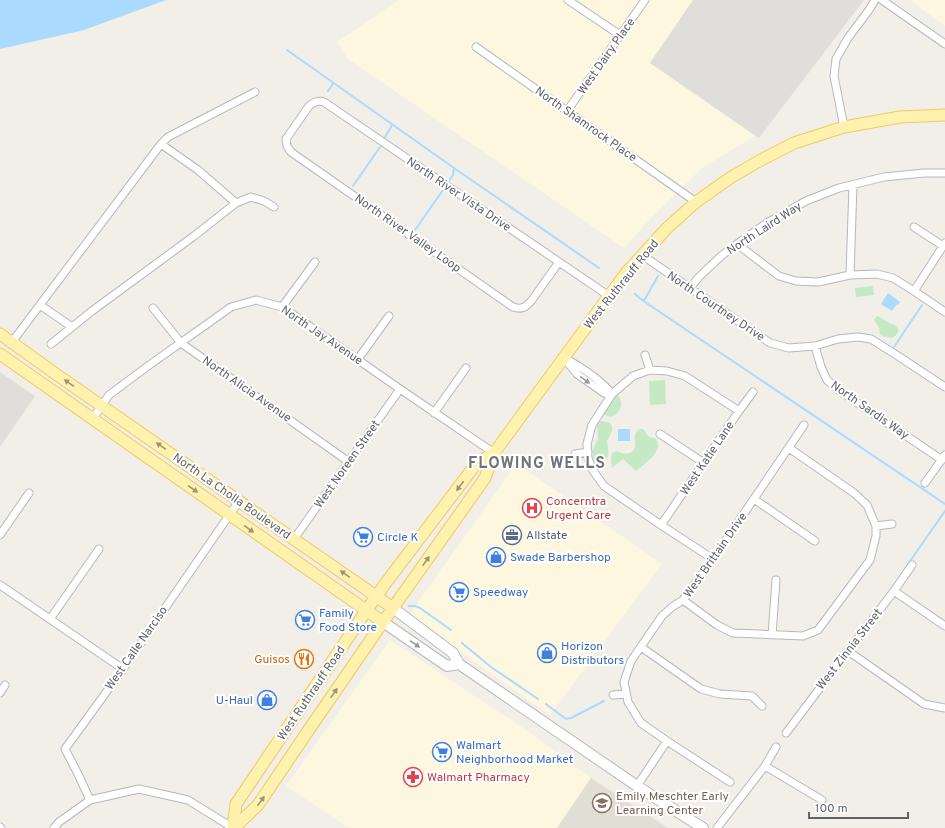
<svg xmlns="http://www.w3.org/2000/svg" width="945" height="828" font-family="Overpass,sans-serif">
<style>
.commercial{fill:#fef7e0}
.industrial{fill:#e0deda}
.education{fill:#e1ded6}
.green{fill:#c5e8c5}
.water{fill:#aadaff}
.lines{fill:none;stroke-linecap:round;stroke-linejoin:round}
.stream{stroke:#aadaff;stroke-width:2}
.street-casing{stroke:#b5b8bc;stroke-width:9}
.secondary-casing{stroke:#b6babf;stroke-width:12}
.primary-casing{stroke:#f2c960;stroke-width:13}
.street{stroke:#fff;stroke-width:7}
.secondary{stroke:#fff;stroke-width:10}
.primary{stroke:#fff2af;stroke-width:11}
.oneway{fill:#979a9d}
.oneway2{fill:#979581}
.labels{text-anchor:middle;stroke-width:4;stroke-linejoin:round;paint-order:stroke}
.street-label{font-size:12px;fill:#5f6368;stroke:#fff}
.health-label{font-size:12px;fill:#be3a42;stroke:#fff;text-anchor:start}
.service-label{font-size:12px;fill:#4e5e75;stroke:#fff;text-anchor:start}
.shop-label{font-size:12px;fill:#366cbe;stroke:#fff;text-anchor:start}
.food-label{font-size:12px;fill:#c56008;stroke:#fff;text-anchor:end}
.education-label{font-size:12px;fill:#785e54;stroke:#fff;text-anchor:start}
.district-label{font-size:16px;font-weight:bold;letter-spacing:1px;fill:#70757a;stroke:#fff}
</style>
<rect width="100%" height="100%" fill="#f1efe8"/>
<path class="commercial" d="M399,0H693L650,63L755,136L702,168L651,218L624,248L348,59L337,42Z
M910,0H945V26Z
M516,464L524,470H527L529,472L662,564L550,715L409,615Z
M390,640L526,730L591,778L557,828H349L286,786Z"/>
<path class="industrial" d="M693,0H864L759,138L650,63Z
M0,372L35,396L0,447Z"/>
<path class="education" d="M591,778L668,828H557Z"/>
<path class="green" d="M873,286L874,295L856,297L855,288Z
M877,316C882,317 882,319 886,321C892,325 896,323 899,331L896,335L892,338L883,336L880,334L879,328L874,320Z
M665,380L666,404L650,405L649,381Z
M617,393C624,403 622,412 611,417L602,414Z
M601,421C618,422 612,432 607,441C608,452 612,456 601,463L594,461L592,451L598,439L597,425Z
M639,429H643C645,431 647,435 649,437C652,438 655,437 657,441C663,452 643,465 636,471L623,459L612,468L611,459L612,453L616,451C622,453 627,456 633,451C639,443 630,437 639,429Z"/>
<path class="water" d="M0,0H166L84,30L0,49Z
M888,293L900,302L898,305L897,304L892,311L881,304Z
M618,429H630V441H618Z"/>
<g class="lines">
<path class="stream" d="M287,50L454,168L599,268
M328,91L332,85L333,83
M385,137L391,127L392,124
M449,181L453,175L454,168
M353,186L380,147
M415,230L443,190
M635,294L642,300L945,504
M643,300L645,299L658,276
M894,347L922,305
M908,564L945,511
M409,606H415L420,608L451,630
M462,643L491,667L538,699
M546,704L566,719L571,718L604,701"/>
<g class="street-casing">
<path id="street" d="M568,0L620,35
M882,0L945,44
M476,47L696,202
M567,111L645,0
M844,127L834,76L836,59L848,38L869,10L875,0
M161,144L198,170L236,203
M914,227L943,246
M737,244L779,276L796,281L818,282L850,275L877,274L893,278L914,291L945,312
M642,255L770,343L789,348L815,346L838,339L858,337L871,339L895,354L945,387
M559,262L532,300C526,307 522,310 513,307L291,152L287,146L286,139L309,106C314,102 318,100 324,102L609,296
M850,275L853,185
M690,288L699,277L721,256L737,244L767,223L806,201L839,188L884,177L924,173H945
M914,291L945,243
M40,305L72,327
M282,307L315,262
M153,308L181,343L349,462
M12,342L161,144L168,137L255,92
M51,344L92,311L194,236L236,203L251,197L264,201L274,207
M815,346L821,367L827,380L840,391L942,460
M645,355L650,370
M564,358L577,374L604,393L612,394
M358,359L389,316
M568,360C584,369 601,380 612,394
M434,413L466,368
M93,418L109,395L148,366L231,307L256,300L282,307L400,389L494,453
M660,434L704,463
M575,454L588,452
M925,483L945,455
M754,499L815,541
M661,525L739,411L753,392
M876,526L892,524
M0,535L29,493
M294,539L400,389
M713,559L661,525L604,486L592,469L588,458L587,444L592,425L612,394L633,376L650,370L667,371L685,376L739,411
M0,585L123,669
M894,591L945,626
M683,600L717,625L733,633L803,636L818,630L870,560L876,536V526L867,505L854,493L789,448
M50,619L99,549
M772,635L776,580
M641,647L701,689L720,694L752,696L762,706
M848,651L924,704L945,708
M0,693L5,685
M613,695L626,694
M786,733L848,651L894,591L912,565
M765,766L822,800
M730,782L667,741L641,723L628,702L624,682L631,661L662,616L672,607L683,600L713,559L804,425
M637,786L667,741
M90,800L77,772L65,749L123,669L239,501
M0,827L1,828
M54,828L59,822L90,800L139,789L188,800L233,828
M717,828L765,766L776,747"/>
</g>
<g class="secondary-casing">
<path id="secondary" d="M393,608L453,653L459,664L637,786L703,828
M383,622L447,666L459,664"/>
</g>
<g class="primary-casing">
<path id="primary" d="M0,334L60,377L393,608
M0,354L383,622
M233,828L236,804L366,611L385,584L476,464L494,453
M234,828L258,805L310,728L383,622L485,478L494,453L609,296L626,273L667,228L696,202L730,178L759,161L794,143L844,127L900,117L945,115"/>
</g>
<use href="#street" class="street"/>
<use href="#secondary" class="secondary"/>
<use href="#primary" class="primary"/>
</g>
<defs><path id="oneway-solid" d="M-6-.8H1V-3.2L6.5 0L1 3.2V.8H-6Z"/></defs>
<g class="oneway">
<use href="#oneway-solid" transform="translate(585 380) rotate(36)"/>
<use href="#oneway-solid" transform="translate(415 644) rotate(34)"/>
</g>
<g class="oneway2">
<use href="#oneway-solid" transform="translate(69 383) rotate(-146)"/>
<use href="#oneway-solid" transform="translate(161 446) rotate(-145)"/>
<use href="#oneway-solid" transform="translate(460 486) rotate(127)"/>
<use href="#oneway-solid" transform="translate(193 489) rotate(35)"/>
<use href="#oneway-solid" transform="translate(249 529) rotate(36)"/>
<use href="#oneway-solid" transform="translate(426 561) rotate(-55)"/>
<use href="#oneway-solid" transform="translate(345 574) rotate(-145)"/>
<use href="#oneway-solid" transform="translate(334 693) rotate(-55)"/>
<use href="#oneway-solid" transform="translate(261 801) rotate(-55)"/>
</g>
<defs>
<g id="hospital-ring" transform="scale(1)"><circle r="9.5" fill="#fff" stroke="#e0444e" stroke-width="1.5"/><path d="M-5-5h3v3.5h4V-5h3V5h-3V1.5h-4V5h-3Z" fill="#e0444e"/></g>
<g id="office-ring" transform="scale(1)"><circle r="9.5" fill="#fff" stroke="#5c6f8a" stroke-width="1.5"/><path d="M-6-3h4V-5.5h4V-3h4V5H-6ZM-1-4.5V-3h2v-1.5ZM-6 0V1H6V0Z" fill="#5c6f8a"/></g>
<g id="supermarket-ring" transform="scale(1)"><circle r="9.5" fill="#fff" stroke="#3f7fe0" stroke-width="1.5"/><path d="M-6-5.5h2.5l.6 2H6L4.5 2H-2.5L-4.4-4H-6ZM-1.5 3.2a1.3 1.3 0 1 0 .1 0ZM3 3.2a1.3 1.3 0 1 0 .1 0Z" fill="#3f7fe0"/></g>
<g id="shop-ring" transform="scale(1)"><circle r="9.5" fill="#fff" stroke="#3f7fe0" stroke-width="1.5"/><path d="M-5-2.5h2.3a2.7 3.5 0 0 1 5.4 0H5L5.5 6h-11ZM-1.5-2.5h3a1.5 2.3 0 0 0-3 0Z" fill="#3f7fe0"/></g>
<g id="restaurant-ring" transform="scale(1)"><circle r="9.5" fill="#fff" stroke="#e8710a" stroke-width="1.5"/><path d="M-5-6h1v4h1v-4h1v4h1v-4h1v5L-1.5 .5V6h-2V.5L-5-1ZM5-6V6H3V1.5H1.5Q1.5-4 5-6Z" fill="#e8710a"/></g>
<g id="pharmacy-ring" transform="scale(1)"><circle r="9.5" fill="#fff" stroke="#e0444e" stroke-width="1.5"/><path d="M-2-6h4v4h4v4h-4v4h-4v-4h-4v-4h4Z" fill="#e0444e"/></g>
<g id="school-ring" transform="scale(1)"><circle r="9.5" fill="#fff" stroke="#8d6e63" stroke-width="1.5"/><path d="M0-5L7-2L0 1L-7-2ZM-4 1L0 2.5L4 1V4Q0 6-4 4Z" fill="#8d6e63"/></g>
</defs>
<g fill-rule="evenodd">
<use href="#hospital-ring" x="532" y="508"/>
<use href="#office-ring" x="512" y="535"/>
<use href="#supermarket-ring" x="363" y="537"/>
<use href="#shop-ring" x="496" y="557"/>
<use href="#supermarket-ring" x="459" y="592"/>
<use href="#supermarket-ring" x="305" y="620"/>
<use href="#shop-ring" x="547" y="653"/>
<use href="#restaurant-ring" x="304" y="659"/>
<use href="#shop-ring" x="267" y="700"/>
<use href="#supermarket-ring" x="442" y="752"/>
<use href="#pharmacy-ring" x="413" y="777"/>
<use href="#school-ring" x="602" y="803"/>
</g>
<g class="labels">
<g class="street-label">
<text transform="translate(606 56) rotate(-55)" y="4">West Dairy Place</text>
<text transform="translate(586 124) rotate(35)" y="4">North Shamrock Place</text>
<text transform="translate(459 194) rotate(34)" y="4">North River Vista Drive</text>
<text transform="translate(764 228) rotate(-33)" y="4">North Laird Way</text>
<text transform="translate(408 233) rotate(35)" y="4">North River Valley Loop</text>
<text transform="translate(621 284) rotate(-51)" y="4">West Ruthrauff Road</text>
<text transform="translate(716 306) rotate(34)" y="4">North Courtney Drive</text>
<text transform="translate(322 335) rotate(34)" y="4">North Jay Avenue</text>
<text transform="translate(247 389) rotate(35)" y="4">North Alicia Avenue</text>
<text transform="translate(870 410) rotate(35)" y="4">North Sardis Way</text>
<text transform="translate(707 458) rotate(-56)" y="4">West Katie Lane</text>
<text transform="translate(347 464) rotate(-55)" y="4">West Noreen Street</text>
<text transform="translate(232 496) rotate(35)" y="4">North La Cholla Boulevard</text>
<text transform="translate(715 555) rotate(-55)" y="4">West Brittain Drive</text>
<text transform="translate(136 648) rotate(-55)" y="4">West Calle Narciso</text>
<text transform="translate(849 649) rotate(-52)" y="4">West Zinnia Street</text>
<text transform="translate(311 693) rotate(-56)" y="4">West Ruthrauff Road</text>
</g>
<g class="health-label">
<text x="546" y="505">Concerntra<tspan x="546" dy="14">Urgent Care</tspan></text>
<text x="427" y="781">Walmart Pharmacy</text>
</g>
<g class="service-label">
<text x="526" y="539">Allstate</text>
</g>
<g class="shop-label">
<text x="377" y="541">Circle K</text>
<text x="510" y="561">Swade Barbershop</text>
<text x="473" y="596">Speedway</text>
<text x="319" y="617">Family<tspan x="319" dy="14">Food Store</tspan></text>
<text x="561" y="650">Horizon<tspan x="561" dy="14">Distributors</tspan></text>
<text x="253" y="704" text-anchor="end">U-Haul</text>
<text x="456" y="749">Walmart<tspan x="456" dy="14">Neighborhood Market</tspan></text>
</g>
<g class="food-label">
<text x="290" y="663">Guisos</text>
</g>
<g class="education-label">
<text x="616" y="800">Emily Meschter Early<tspan x="616" dy="14">Learning Center</tspan></text>
</g>
<g class="district-label">
<text x="537" y="468">FLOWING WELLS</text>
</g>
</g>
<path d="M809 812v6h99v-6" fill="none" stroke="#5f6368" stroke-width="2"/>
<text x="815" y="812" font-size="12" fill="#5f6368" stroke="#ffffff" stroke-width="3" paint-order="stroke">100 m</text>
</svg>
